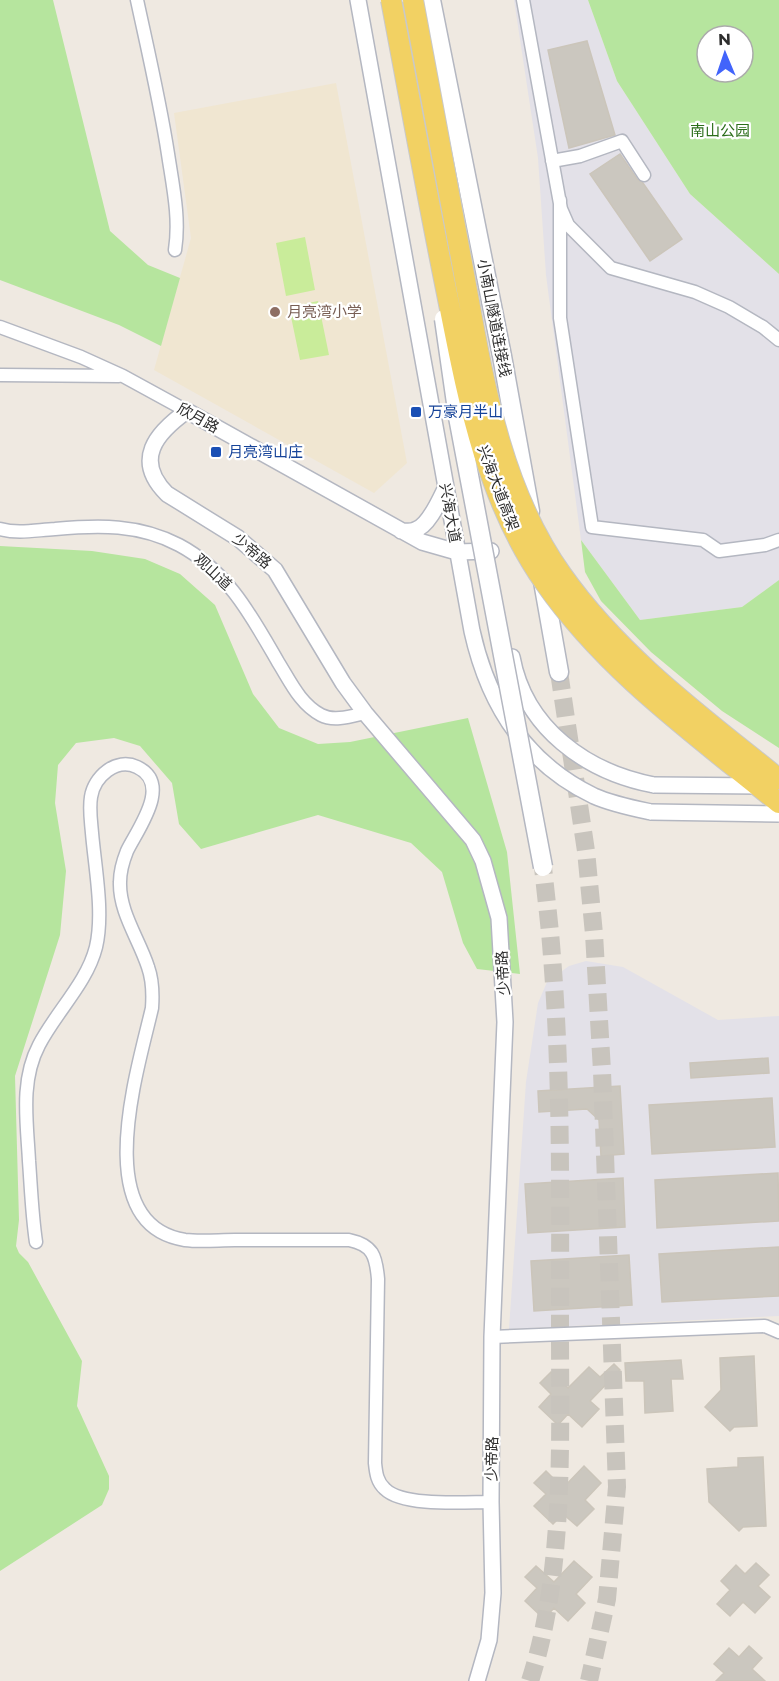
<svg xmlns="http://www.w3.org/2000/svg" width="779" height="1681" font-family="Montserrat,'Noto Sans SC',sans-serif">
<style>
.industrial{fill:#e3e1e8}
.education{fill:#f0e6d1}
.green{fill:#b6e59e;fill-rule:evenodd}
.pitch{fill:#c9ec9a}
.building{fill:#cbc7bf;stroke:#cbc5ba;stroke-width:1.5}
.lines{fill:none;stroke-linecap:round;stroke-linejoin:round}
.secondary-tunnel{stroke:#c8c4bd;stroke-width:18;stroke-dasharray:18 9;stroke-linecap:butt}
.minor-casing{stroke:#b4b7c1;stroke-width:15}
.tertiary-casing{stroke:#b4b7c1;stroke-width:18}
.secondary-casing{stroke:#b4b7c1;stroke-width:21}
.minor{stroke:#fff;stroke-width:12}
.tertiary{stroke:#fff;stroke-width:15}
.secondary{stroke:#fff;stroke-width:18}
.tertiary-bridge-casing{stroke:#b4b7c1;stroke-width:18;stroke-linecap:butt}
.secondary-bridge-casing{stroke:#b4b7c1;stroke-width:21;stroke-linecap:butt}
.primary-bridge-casing{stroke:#c9c9c9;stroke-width:22;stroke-linecap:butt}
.tertiary-bridge{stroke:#fff;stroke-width:15}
.secondary-bridge{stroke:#fff;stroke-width:18}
.primary-bridge{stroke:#f2d163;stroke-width:20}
.education-dot{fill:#8d6e63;stroke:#fff;stroke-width:2}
.transit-dot{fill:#1a4fb4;stroke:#fff;stroke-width:2}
.labels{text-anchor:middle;stroke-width:4.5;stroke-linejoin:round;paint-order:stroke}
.park-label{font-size:15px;fill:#2c6e1b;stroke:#fff}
.education-label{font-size:15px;fill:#785e54;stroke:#fff;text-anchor:start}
.street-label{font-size:15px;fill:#2e2e2e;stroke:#fff}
.transit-label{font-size:15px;fill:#164399;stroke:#fff;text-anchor:start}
</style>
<rect width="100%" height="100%" fill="#efe9e1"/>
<path class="industrial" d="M514,0H588L617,81L690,194L779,274V580L742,607L640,620L581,540L546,275L538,158Z
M586,961L623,967L718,1020L779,1016V1316L509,1329L526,1082L538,1003L547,982L569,966Z"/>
<path class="education" d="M336,83L407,463L374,493L154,370L191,238L174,113Z"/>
<path class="green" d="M0,0H53L110,231L148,265L180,278L161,346L119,325L0,280Z
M588,0H779V274L690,194L617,81ZM707,36H743V72H707Z
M581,540L640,620L742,607L779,580V748L722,711L651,652L601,601L585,572Z
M0,546L92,551L145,559L180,574L215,605L253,694L279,728L318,744L350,742L468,718L507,852L520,974L477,969L463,943L442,872L411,843L318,815L201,849L179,824L172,783L140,746L114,738L76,743L58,765L55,803L66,871L60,935L15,1076L19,1220L16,1246L19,1253L28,1262L82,1361L77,1406L109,1476V1489L102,1505L0,1571Z"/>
<path class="pitch" d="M305,237L315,290L286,296L276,243Z
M318,301L329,355L300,360L289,307Z"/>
<path class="building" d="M587,41L615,135L569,148L548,50Z
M620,154L637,179L643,183L682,239L650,261L590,174Z
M768,1058L769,1073L691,1078L690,1063Z
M620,1086L624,1154L601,1156L599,1120L587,1109L539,1112L538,1091Z
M772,1098L775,1147L652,1154L649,1105Z
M778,1173L779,1221L657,1228L655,1180Z
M623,1178L625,1227L528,1233L525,1184Z
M779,1247V1296L662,1302L659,1254Z
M629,1255L632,1305L534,1311L531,1261Z
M754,1356L757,1426L734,1427L730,1431L705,1407L721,1390L720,1358Z
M681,1360L683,1379H671L673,1411L645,1413L644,1381H626L625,1363Z
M614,1364L620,1370L590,1401L599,1409L582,1427L568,1414L558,1425L539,1407L551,1394L540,1383L551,1372L568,1388L589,1367L600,1377Z
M763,1457L766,1526L743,1527L739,1531L709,1502L707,1469L738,1467V1458Z
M584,1466L601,1483L585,1500L594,1509L577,1526L563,1514L553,1524L534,1506L546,1494L534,1483L546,1471L563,1488Z
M574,1561L592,1577L576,1594L585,1603L568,1621L554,1608L544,1619L525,1601L537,1588L525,1577L536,1566L554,1582Z
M756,1563L769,1575L758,1586L770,1597L755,1613L743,1602L730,1616L717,1604L730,1590L721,1581L736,1565L745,1574Z
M749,1646L762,1658L752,1669L765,1681H716L724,1673L714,1664L729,1648L739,1657Z"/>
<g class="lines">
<path class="secondary-tunnel" d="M559,672L586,851L594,934L602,1071L617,1487L607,1599L589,1681
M530,1681C565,1573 560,1442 560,1330C560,1206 562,1081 552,957C550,927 546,897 543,867"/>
<g class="minor-casing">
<path id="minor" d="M137,0C148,51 160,102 168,154C173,187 180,218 175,250
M523,0L561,209L568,225L611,268L695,292L729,307L763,327L779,340
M552,161L580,156L622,141L644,175
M560,200V318L592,527L703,540L719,551L765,545L779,540
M0,327L81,357L123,376L187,411
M0,375L119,376
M0,529C18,534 36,530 55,529C99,525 139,524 179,545C228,571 252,617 278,662C290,681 300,704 321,715C334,722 352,716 365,713
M36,1242C32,1215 31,1188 29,1161C27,1122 20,1081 39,1045C56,1012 87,983 96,947C104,913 95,868 92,833C91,821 89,809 91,797C94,777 116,757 137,767C173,784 137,830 127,851C123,861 120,871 120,882C119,912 139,939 148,967C153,981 153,994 152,1008C138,1069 88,1225 185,1240C201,1242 219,1240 235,1240C273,1240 311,1240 349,1240C373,1245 376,1256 378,1279L375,1463C376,1473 377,1482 385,1489C403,1507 465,1502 491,1502
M492,1337L765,1326L779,1332"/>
</g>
<g class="tertiary-casing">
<path id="tertiary" d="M358,0L472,631C488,703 525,763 594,796C612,804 632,808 651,812
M401,531C406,531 411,532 415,530C429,526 440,499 446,487
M512,657C525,728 586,772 654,785
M477,1681L489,1640L493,1593L491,1502L492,1337L505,1022L499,918L483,861L473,840L365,713L343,683L275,570L238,538L167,494C133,460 156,433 187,411L422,542L457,552L491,551"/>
</g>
<g class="secondary-casing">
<path id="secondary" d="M431,0L502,356L530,511
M542,576L559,672"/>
</g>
<use href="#minor" class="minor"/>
<use href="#tertiary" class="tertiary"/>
<use href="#secondary" class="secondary"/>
<g class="tertiary-bridge-casing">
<path id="tertiary-bridge" d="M654,785L761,786
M651,812L779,814"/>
</g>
<g class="secondary-bridge-casing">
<path id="secondary-bridge" d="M444,319L458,417L543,867"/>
</g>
<g class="primary-bridge-casing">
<path id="primary-bridge" d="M391,0C409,95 426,190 445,284C466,388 483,495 545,583C607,672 696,735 779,803
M413,0C429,88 446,175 462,263C482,370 497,484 562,575C620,657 702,717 779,779"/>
</g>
<use href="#tertiary-bridge" class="tertiary-bridge"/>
<use href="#secondary-bridge" class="secondary-bridge"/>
<use href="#primary-bridge" class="primary-bridge"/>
</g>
<circle class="education-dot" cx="275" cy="312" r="6"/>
<g class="transit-dot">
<rect x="410" y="406" width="12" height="12" rx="3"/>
<rect x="210" y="446" width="12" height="12" rx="3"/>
</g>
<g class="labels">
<g class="park-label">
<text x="720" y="136">南山公园</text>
</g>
<g class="education-label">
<text x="287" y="317">月亮湾小学</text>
</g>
<g class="street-label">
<text transform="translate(494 318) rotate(79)" y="5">小南山隧道连接线</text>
<text transform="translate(198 418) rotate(29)" y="5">欣月路</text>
<text transform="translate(498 488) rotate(69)" y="5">兴海大道高架</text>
<text transform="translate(450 513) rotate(80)" y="5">兴海大道</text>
<text transform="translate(252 551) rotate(40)" y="5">少帝路</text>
<text transform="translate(213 572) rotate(43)" y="5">观山道</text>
<text transform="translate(503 973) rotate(-93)" y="5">少帝路</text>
<text transform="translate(492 1459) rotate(-89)" y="5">少帝路</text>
</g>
<g class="transit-label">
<text x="428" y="417">万豪月半山</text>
<text x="228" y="457">月亮湾山庄</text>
</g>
</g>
<g transform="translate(725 54) rotate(358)"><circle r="28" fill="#ffffff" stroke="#ababab" stroke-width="1.5"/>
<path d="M0-4.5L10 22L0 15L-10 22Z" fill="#4264fb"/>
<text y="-9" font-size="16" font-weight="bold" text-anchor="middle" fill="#2e2e2e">N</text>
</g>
</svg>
